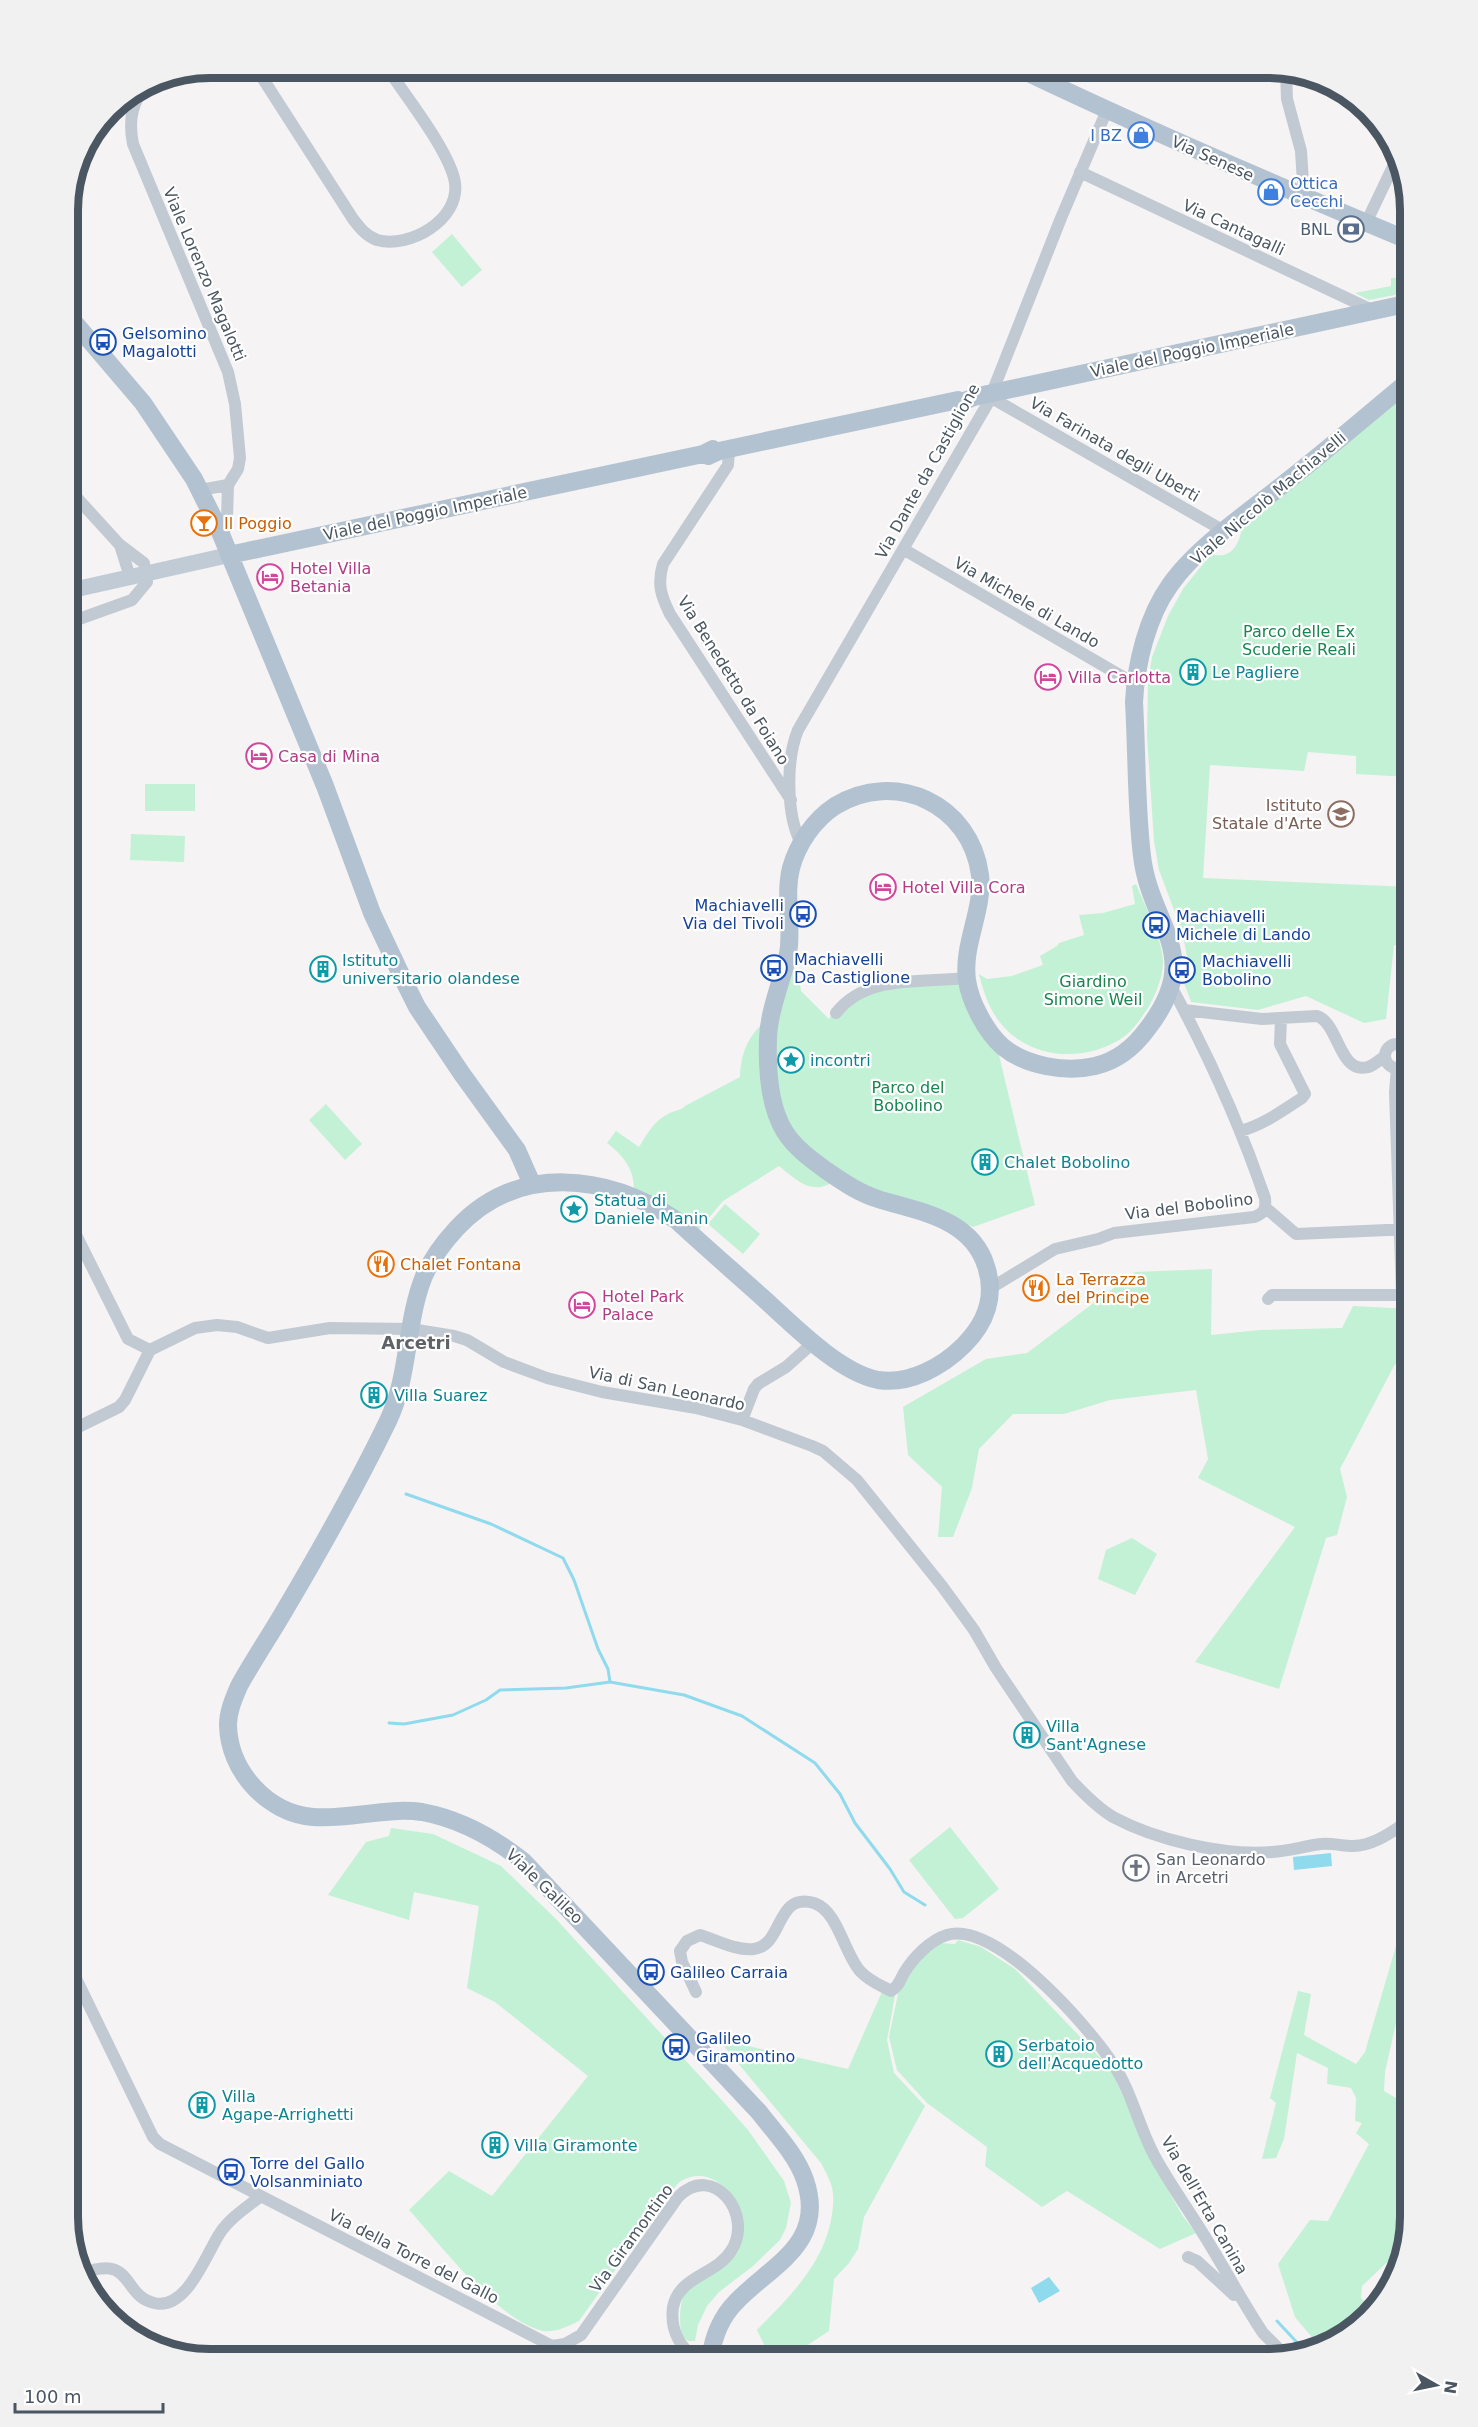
<svg xmlns="http://www.w3.org/2000/svg" width="1478" height="2427" font-family="'DejaVu Sans',sans-serif">
<style>
.green{fill:#c3f1d5}
.water{fill:#90daee}
.lines{fill:none;stroke-linecap:round;stroke-linejoin:round}
.stream{stroke:#90daee;stroke-width:3}
.street{stroke:#c1cad2;stroke-width:12}
.secondary{stroke:#c1cbd6;stroke-width:16}
.primary{stroke:#b3c2d1;stroke-width:18}
.labels{text-anchor:middle;stroke-width:4.5;stroke-linejoin:round;paint-order:stroke}
.shop-label{font-size:16px;fill:#366cbe;stroke:#fff;text-anchor:end}
.street-label{font-size:16px;fill:#4a5661;stroke:#fff}
.service-label{font-size:16px;fill:#4e5e75;stroke:#fff;text-anchor:end}
.transit-label{font-size:16px;fill:#164399;stroke:#fff;text-anchor:start}
.food-label{font-size:16px;fill:#c56008;stroke:#fff;text-anchor:start}
.hotel-label{font-size:16px;fill:#b23c85;stroke:#fff;text-anchor:start}
.park-label{font-size:16px;fill:#17864f;stroke:#fff}
.culture-label{font-size:16px;fill:#0d838f;stroke:#fff;text-anchor:start}
.education-label{font-size:16px;fill:#785e54;stroke:#fff;text-anchor:end}
.worship-label{font-size:16px;fill:#5b616d;stroke:#fff;text-anchor:start}
.neighbourhood-label{font-size:18px;font-weight:bold;fill:#5f6368;stroke:#fff}
.rim{fill:none;stroke:#4a5661;stroke-width:8}
</style>
<rect width="100%" height="100%" fill="#f5f3f3"/>
<path class="green" d="M452,234L482,270L462,287L432,252Z
M1410,277V292L1369,300L1355,293L1391,286V278Z
M1410,389V777L1356,774V756L1308,752L1304,771L1210,765L1203,878L1410,887V946L1394,945L1386,1019L1364,1023L1306,996L1258,1010L1191,1002L1183,980L1187,956L1182,931L1159,870L1154,841L1147,736L1148,682L1152,657L1168,616L1183,589L1211,554C1231,560 1239,545 1242,528Z
M145,784H195V811H145Z
M131,834L185,836L184,862L130,860Z
M1136,884C1145,906 1162,938 1163,961C1163,977 1156,994 1148,1008C1141,1018 1135,1028 1125,1036C1086,1064 1027,1060 998,1020C988,1006 983,990 979,974L987,979L1012,976L1043,965L1040,956L1057,946L1059,943L1084,935L1079,915L1103,913L1135,904L1132,886Z
M791,965L798,972L801,991L829,1019L834,1010L857,989L962,976L998,1051L1035,1205L973,1227L942,1213L862,1188L800,1145L781,1112L772,1036Z
M767,1020L770,1104L836,1180C812,1197 798,1181 779,1166L723,1201L696,1233L634,1192C635,1170 624,1156 607,1143L616,1131L639,1147C647,1134 654,1121 668,1114C674,1110 679,1112 685,1106L740,1077C741,1053 748,1035 767,1020Z
M326,1104L362,1144L345,1160L309,1120Z
M725,1204L760,1234L743,1254L708,1224Z
M1212,1269L1211,1335L1260,1330L1342,1328L1353,1306L1410,1309V1370L1395,1364L1340,1469L1347,1497L1337,1535L1326,1538L1279,1689L1195,1662L1295,1527L1198,1478L1208,1459L1196,1390L1110,1400L1064,1414H1013L979,1449L972,1488L953,1537H938L942,1487L908,1455L903,1407L986,1359L1027,1353L1135,1272Z
M1132,1538L1157,1554L1135,1595L1098,1579L1106,1550Z
M950,1827L999,1889L963,1918L955,1919L909,1860Z
M391,1828L433,1834L501,1866L556,1919L719,2097L748,2130L784,2181L791,2203L786,2228L780,2240L753,2266L719,2292L707,2306L698,2325L695,2341H688L681,2335C680,2320 678,2303 687,2291C703,2270 741,2263 743,2233C745,2204 716,2163 683,2180C677,2183 672,2191 667,2197L579,2321C568,2326 556,2333 543,2331C498,2321 441,2245 409,2210L449,2171L492,2196L588,2076L495,2002L467,1988L479,1906L414,1892L409,1920L328,1895L366,1842L389,1836Z
M1410,1898V1944L1402,1976L1405,1983L1385,2072L1384,2091L1401,2101L1410,2100V2217L1400,2250L1362,2286L1361,2298L1371,2309L1331,2345L1320,2347L1295,2317L1278,2264L1310,2220L1328,2221L1369,2144L1356,2133L1362,2123L1355,2121L1356,2098L1351,2088L1327,2084L1328,2068L1297,2053L1284,2139L1276,2158L1262,2159L1276,2103L1270,2098L1298,1991L1311,1994L1304,2035L1356,2064L1365,2052Z
M958,1940L981,1947L1015,1969L1111,2069L1152,2161L1182,2215L1196,2233L1160,2249L1067,2191L1042,2207L985,2166L987,2147L927,2103L897,2070L889,2037L898,1994L923,1954L938,1943L955,1944Z
M885,1985L896,1990L887,2040L894,2073L925,2106L864,2217L858,2249L849,2263L834,2279L829,2331L797,2352L800,2359H771L757,2330C788,2298 819,2269 830,2225C833,2212 835,2196 831,2184C828,2176 824,2169 821,2163L713,2033L748,2046L848,2069Z"/>
<path class="water" d="M1331,1853L1332,1866L1294,1870L1293,1857Z
M1049,2277L1060,2291L1039,2303L1031,2288Z"/>
<g class="lines">
<path class="stream" d="M406,1494L491,1524L563,1558L574,1580L598,1649L608,1669L610,1682
M389,1723L404,1724L453,1715L486,1700L500,1690L566,1688L610,1682L684,1695L742,1716L815,1763L840,1794L855,1823L890,1869L904,1892L925,1905
M1277,2321L1305,2351"/>
<path class="street" d="M256,68L353,219C360,228 366,236 377,240C409,249 460,220 455,183C451,153 405,95 387,68
M1286,71L1287,99L1301,151L1304,198
M150,82C132,100 128,119 133,144L228,372L235,404L240,458L238,469L228,485L227,518L223,537
M1080,172L1374,311
M1366,223L1398,156
M991,394L997,401L1224,531
M729,449L728,465L663,564C657,584 661,596 670,614L791,800
M200,490L228,485
M120,545L130,577
M903,549L1135,684
M68,623L132,600L147,582L144,563L119,544L68,488
M801,843C786,815 786,759 798,730L988,403L1061,218L1107,110
M1184,1010L1262,1019L1317,1016C1339,1023 1339,1075 1368,1067C1373,1066 1379,1060 1384,1057
M836,1013C866,974 922,983 967,978
M1385 1056a12 12 0 1 1 24 0a12 12 0 1 1-24 0Z
M1402,1044L1410,1035
M1402,1068L1407,1126L1410,1129
M1240,1131C1263,1125 1282,1111 1302,1098L1305,1094L1280,1044L1281,1018
M1266,1208L1296,1234L1410,1229
M68,1219L128,1339L150,1350L195,1328L217,1325L237,1327L268,1338L330,1328L411,1329L454,1336L467,1340L504,1362L547,1378L602,1392L696,1408L742,1420L812,1446L823,1451L857,1480L942,1586L974,1630L996,1668L1072,1781C1084,1794 1098,1808 1113,1817C1156,1840 1223,1856 1272,1852C1289,1851 1305,1846 1321,1844C1332,1843 1343,1846 1353,1846C1374,1846 1393,1831 1410,1820
M991,1288L1055,1249L1098,1239L1114,1233L1254,1217C1265,1213 1266,1209 1265,1198C1240,1125 1208,1054 1171,986
M1268,1299L1272,1295H1402L1395,1092L1397,1068
M742,1420L754,1389L758,1384L786,1367L813,1343
M68,1432L119,1407L125,1400L150,1350
M68,1962L153,2137L160,2144L552,2346
M696,1992L682,1962L680,1951L687,1941L700,1935C716,1940 736,1951 754,1949C784,1945 775,1892 814,1903C838,1911 844,1953 860,1971C869,1981 880,1985 891,1991C899,1986 900,1980 904,1973C913,1958 930,1940 947,1935C996,1920 1089,2027 1113,2064C1132,2092 1138,2125 1154,2155C1168,2181 1186,2206 1202,2232C1223,2265 1241,2300 1263,2333L1285,2355
M1188,2257L1197,2261L1234,2295
M81,2274C134,2253 121,2295 154,2303C187,2311 206,2254 220,2233C230,2218 247,2207 261,2196
M552,2346L565,2344L581,2335L678,2197C713,2161 755,2215 731,2251C716,2275 679,2276 673,2307C670,2330 679,2346 696,2359
M551,2359L552,2346"/>
<path class="secondary" d="M68,591L229,555"/>
<path class="primary" d="M1018,68C1147,130 1278,186 1410,241
M68,315L143,403L194,479L218,527L325,786L372,913L404,981L417,1007L462,1074L517,1150L532,1184
M703,454L708,456L719,451L958,400L962,402L974,397L1410,303
M229,555L703,454L713,449
M710,2359C713,2338 721,2317 736,2302C771,2265 827,2244 805,2180C796,2154 775,2133 759,2112L523,1861C494,1838 460,1819 422,1812C386,1807 349,1820 313,1817C267,1813 229,1771 228,1725C228,1711 234,1698 239,1686C254,1659 271,1634 286,1608C322,1547 357,1485 388,1421C410,1375 405,1323 424,1276C432,1258 444,1242 457,1228C518,1163 607,1174 676,1220C704,1246 733,1271 762,1297C792,1324 838,1372 878,1380C910,1385 943,1366 964,1345C986,1323 996,1296 986,1266C971,1218 919,1212 878,1199C859,1193 843,1182 827,1171C812,1160 795,1148 785,1132C769,1107 767,1067 768,1038C769,1010 782,981 788,954C793,925 784,896 791,868C798,843 814,820 835,806C895,769 971,804 980,875C984,910 962,945 967,980C970,1002 986,1032 1003,1047C1026,1066 1066,1073 1095,1066C1117,1061 1135,1046 1148,1028C1205,954 1150,926 1142,856C1136,806 1137,754 1134,702C1136,664 1147,617 1170,585C1197,546 1253,509 1290,479C1331,447 1370,413 1410,380"/>
</g>
<defs>
<g id="shop-ring" transform="scale(1.35)"><circle r="9.5" fill="#fff" stroke="#3f7fe0" stroke-width="1.5"/><path d="M-5-2.5h2.3a2.7 3.5 0 0 1 5.4 0H5L5.5 6h-11ZM-1.5-2.5h3a1.5 2.3 0 0 0-3 0Z" fill="#3f7fe0"/></g>
<g id="bank-ring" transform="scale(1.35)"><circle r="9.5" fill="#fff" stroke="#5c6f8a" stroke-width="1.5"/><path d="M-6-4H6V4H-6ZM0-2.3a2.3 2.3 0 1 0 0 4.6a2.3 2.3 0 1 0 0-4.6Z" fill="#5c6f8a"/></g>
<g id="bus-ring" transform="scale(1.35)"><circle r="9.5" fill="#fff" stroke="#1a4fb4" stroke-width="1.5"/><path d="M-5-6H5V4H4V6H2V4H-2V6H-4V4H-5ZM-3.5-4V0h7V-4ZM-3.5 1.2v1.5H-2V1.2ZM2 1.2v1.5H3.5V1.2Z" fill="#1a4fb4"/></g>
<g id="bar-ring" transform="scale(1.35)"><circle r="9.5" fill="#fff" stroke="#e8710a" stroke-width="1.5"/><path d="M-6-5H6L.8 .8V4.5H3.5V6h-7V4.5H-.8V.8Z" fill="#e8710a"/></g>
<g id="hotel-ring" transform="scale(1.35)"><circle r="9.5" fill="#fff" stroke="#d1479c" stroke-width="1.5"/><path d="M-6-4.5h1.5V1H6V5H4.5V3h-9V5H-6ZM-4 0a1.8 1.8 0 1 1 3.6 0ZM.5 0V-2.5h3Q6-2.5 6 0Z" fill="#d1479c"/></g>
<g id="building-ring" transform="scale(1.35)"><circle r="9.5" fill="#fff" stroke="#0f9aa8" stroke-width="1.5"/><path d="M-4-6H4V6H1V3H-1V6H-4ZM-2.5-4.3h1.7v1.8h-1.7ZM.8-4.3h1.7v1.8H.8ZM-2.5-1h1.7V.8h-1.7ZM.8-1h1.7V.8H.8Z" fill="#0f9aa8"/></g>
<g id="school-ring" transform="scale(1.35)"><circle r="9.5" fill="#fff" stroke="#8d6e63" stroke-width="1.5"/><path d="M0-5L7-2L0 1L-7-2ZM-4 1L0 2.5L4 1V4Q0 6-4 4Z" fill="#8d6e63"/></g>
<g id="sight-ring" transform="scale(1.35)"><circle r="9.5" fill="#fff" stroke="#0f9aa8" stroke-width="1.5"/><path d="M0-6L1.8-2.2L6-1.7L2.9 1.2L3.7 5.4L0 3.3L-3.7 5.4L-2.9 1.2L-6-1.7L-1.8-2.2Z" fill="#0f9aa8"/></g>
<g id="restaurant-ring" transform="scale(1.35)"><circle r="9.5" fill="#fff" stroke="#e8710a" stroke-width="1.5"/><path d="M-5-6h1v4h1v-4h1v4h1v-4h1v5L-1.5 .5V6h-2V.5L-5-1ZM5-6V6H3V1.5H1.5Q1.5-4 5-6Z" fill="#e8710a"/></g>
<g id="church-ring" transform="scale(1.35)"><circle r="9.5" fill="#fff" stroke="#6b7280" stroke-width="1.5"/><path d="M-1.2-6h2.4v3.5h3.3v2.4h-3.3V6h-2.4V-.1h-3.3v-2.4h3.3Z" fill="#6b7280"/></g>
</defs>
<g fill-rule="evenodd">
<use href="#shop-ring" x="1141" y="135"/>
<use href="#shop-ring" x="1271" y="192"/>
<use href="#bank-ring" x="1351" y="229"/>
<use href="#bus-ring" x="103" y="342"/>
<use href="#bar-ring" x="204" y="523"/>
<use href="#hotel-ring" x="270" y="577"/>
<use href="#building-ring" x="1193" y="672"/>
<use href="#hotel-ring" x="1048" y="677"/>
<use href="#hotel-ring" x="259" y="756"/>
<use href="#school-ring" x="1341" y="814"/>
<use href="#hotel-ring" x="883" y="887"/>
<use href="#bus-ring" x="803" y="914"/>
<use href="#bus-ring" x="1156" y="925"/>
<use href="#bus-ring" x="774" y="968"/>
<use href="#building-ring" x="323" y="969"/>
<use href="#bus-ring" x="1182" y="970"/>
<use href="#sight-ring" x="791" y="1060"/>
<use href="#building-ring" x="985" y="1162"/>
<use href="#sight-ring" x="574" y="1209"/>
<use href="#restaurant-ring" x="381" y="1264"/>
<use href="#restaurant-ring" x="1036" y="1288"/>
<use href="#hotel-ring" x="582" y="1305"/>
<use href="#building-ring" x="374" y="1395"/>
<use href="#building-ring" x="1027" y="1735"/>
<use href="#church-ring" x="1136" y="1868"/>
<use href="#bus-ring" x="651" y="1972"/>
<use href="#bus-ring" x="676" y="2047"/>
<use href="#building-ring" x="999" y="2054"/>
<use href="#building-ring" x="202" y="2105"/>
<use href="#building-ring" x="495" y="2145"/>
<use href="#bus-ring" x="231" y="2172"/>
</g>
<g class="labels">
<g class="shop-label">
<text x="1122" y="141">I BZ</text>
<text x="1290" y="189" text-anchor="start">Ottica<tspan x="1290" dy="18">Cecchi</tspan></text>
</g>
<g class="street-label">
<text transform="translate(1213 158) rotate(24)" y="6">Via Senese</text>
<text transform="translate(1234 227) rotate(25)" y="6">Via Cantagalli</text>
<text transform="translate(205 274) rotate(67)" y="6">Viale Lorenzo Magalotti</text>
<text transform="translate(1192 350) rotate(-12)" y="6">Viale del Poggio Imperiale</text>
<text transform="translate(1115 449) rotate(30)" y="6">Via Farinata degli Uberti</text>
<text transform="translate(927 471) rotate(-61)" y="6">Via Dante da Castiglione</text>
<text transform="translate(1268 498) rotate(-40)" y="6">Viale Niccolò Machiavelli</text>
<text transform="translate(425 513) rotate(-12)" y="6">Viale del Poggio Imperiale</text>
<text transform="translate(1027 602) rotate(30)" y="6">Via Michele di Lando</text>
<text transform="translate(734 680) rotate(58)" y="6">Via Benedetto da Foiano</text>
<text transform="translate(1189 1206) rotate(-7)" y="6">Via del Bobolino</text>
<text transform="translate(667 1388) rotate(12)" y="6">Via di San Leonardo</text>
<text transform="translate(545 1886) rotate(44)" y="6">Viale Galileo</text>
<text transform="translate(1205 2205) rotate(60)" y="6">Via dell'Erta Canina</text>
<text transform="translate(631 2238) rotate(-54)" y="6">Via Giramontino</text>
<text transform="translate(414 2256) rotate(27)" y="6">Via della Torre del Gallo</text>
</g>
<g class="service-label">
<text x="1332" y="235">BNL</text>
</g>
<g class="transit-label">
<text x="122" y="339">Gelsomino<tspan x="122" dy="18">Magalotti</tspan></text>
<text x="784" y="911" text-anchor="end">Machiavelli<tspan x="784" dy="18">Via del Tivoli</tspan></text>
<text x="1176" y="922">Machiavelli<tspan x="1176" dy="18">Michele di Lando</tspan></text>
<text x="794" y="965">Machiavelli<tspan x="794" dy="18">Da Castiglione</tspan></text>
<text x="1202" y="967">Machiavelli<tspan x="1202" dy="18">Bobolino</tspan></text>
<text x="670" y="1978">Galileo Carraia</text>
<text x="696" y="2044">Galileo<tspan x="696" dy="18">Giramontino</tspan></text>
<text x="250" y="2169">Torre del Gallo<tspan x="250" dy="18">Volsanminiato</tspan></text>
</g>
<g class="food-label">
<text x="224" y="529">Il Poggio</text>
<text x="400" y="1270">Chalet Fontana</text>
<text x="1056" y="1285">La Terrazza<tspan x="1056" dy="18">del Principe</tspan></text>
</g>
<g class="hotel-label">
<text x="290" y="574">Hotel Villa<tspan x="290" dy="18">Betania</tspan></text>
<text x="1068" y="683">Villa Carlotta</text>
<text x="278" y="762">Casa di Mina</text>
<text x="902" y="893">Hotel Villa Cora</text>
<text x="602" y="1302">Hotel Park<tspan x="602" dy="18">Palace</tspan></text>
</g>
<g class="park-label">
<text x="1299" y="637">Parco delle Ex<tspan x="1299" dy="18">Scuderie Reali</tspan></text>
<text x="1093" y="987">Giardino<tspan x="1093" dy="18">Simone Weil</tspan></text>
<text x="908" y="1093">Parco del<tspan x="908" dy="18">Bobolino</tspan></text>
</g>
<g class="culture-label">
<text x="1212" y="678">Le Pagliere</text>
<text x="342" y="966">Istituto<tspan x="342" dy="18">universitario olandese</tspan></text>
<text x="810" y="1066">incontri</text>
<text x="1004" y="1168">Chalet Bobolino</text>
<text x="594" y="1206">Statua di<tspan x="594" dy="18">Daniele Manin</tspan></text>
<text x="394" y="1401">Villa Suarez</text>
<text x="1046" y="1732">Villa<tspan x="1046" dy="18">Sant'Agnese</tspan></text>
<text x="1018" y="2051">Serbatoio<tspan x="1018" dy="18">dell'Acquedotto</tspan></text>
<text x="222" y="2102">Villa<tspan x="222" dy="18">Agape-Arrighetti</tspan></text>
<text x="514" y="2151">Villa Giramonte</text>
</g>
<g class="education-label">
<text x="1322" y="811">Istituto<tspan x="1322" dy="18">Statale d'Arte</tspan></text>
</g>
<g class="worship-label">
<text x="1156" y="1865">San Leonardo<tspan x="1156" dy="18">in Arcetri</tspan></text>
</g>
<g class="neighbourhood-label">
<text x="416" y="1349">Arcetri</text>
</g>
</g>
<path d="M0 0H1478V2427H0ZM210 78H1268A132 132 0 0 1 1400 210V2217A132 132 0 0 1 1268 2349H210A132 132 0 0 1 78 2217V210A132 132 0 0 1 210 78Z" fill="#f1f1f2" fill-rule="evenodd"/>
<path class="rim" d="M210 78H1268A132 132 0 0 1 1400 210V2217A132 132 0 0 1 1268 2349H210A132 132 0 0 1 78 2217V210A132 132 0 0 1 210 78Z"/>
<g transform="translate(1436 2385) rotate(99)" stroke="#ffffff" stroke-width="4.5" paint-order="stroke">
<path d="M0-4.5L10 22L0 15L-10 22Z" fill="#4a5661"/>
<text y="-9" font-size="16" font-weight="bold" text-anchor="middle" fill="#4a5661">N</text>
</g>
<path d="M15 2403v9h148v-9" fill="none" stroke="#4a5661" stroke-width="3"/>
<text x="24" y="2403" font-size="18" fill="#4a5661" stroke="#ffffff" stroke-width="4.5" paint-order="stroke">100 m</text>
</svg>
